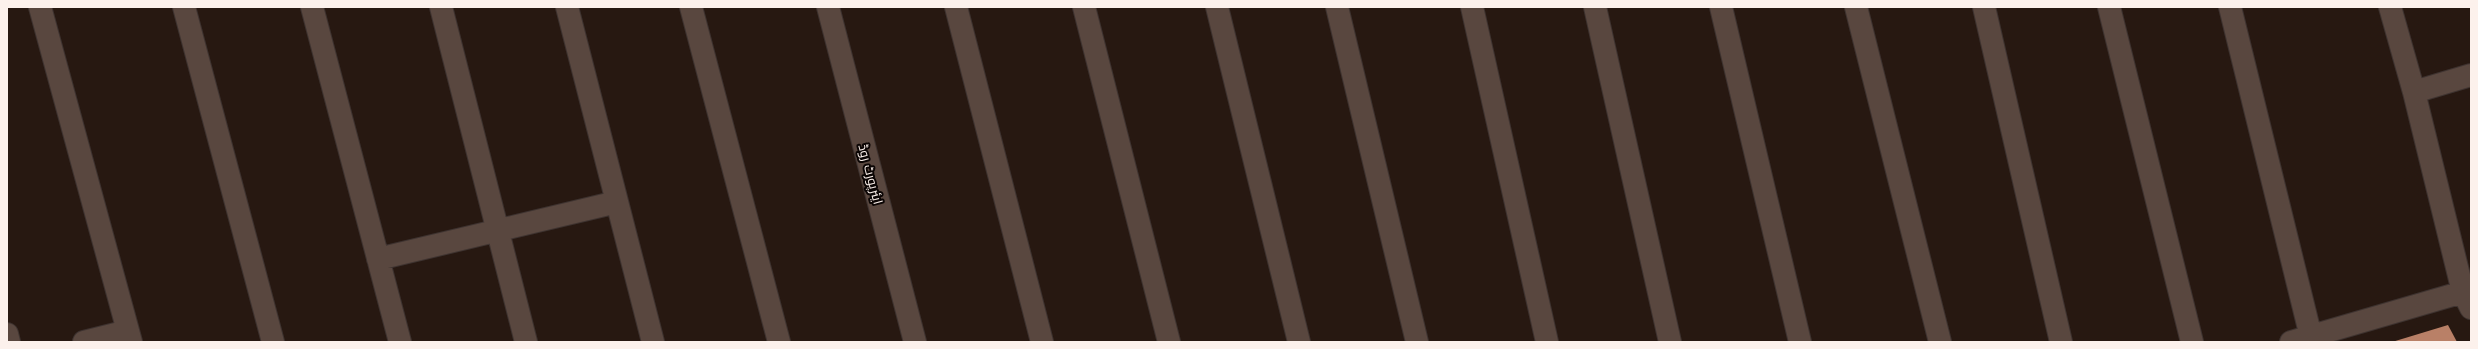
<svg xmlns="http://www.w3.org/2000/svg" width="2478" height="349" font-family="'Work Sans',Cairo,sans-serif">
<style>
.building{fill:#b98067}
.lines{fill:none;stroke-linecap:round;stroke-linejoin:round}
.minor-casing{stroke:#3e3330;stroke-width:24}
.minor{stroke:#59473f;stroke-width:22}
.labels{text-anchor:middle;stroke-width:4;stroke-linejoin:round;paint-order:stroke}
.street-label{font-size:13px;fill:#fcf1ec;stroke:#0b0504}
</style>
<rect width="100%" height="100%" fill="#271811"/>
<path class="building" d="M2448,325L2457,342H2392Z"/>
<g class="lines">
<g class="minor-casing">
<path id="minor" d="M40,7L131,342
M184,7L273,342
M312,7L400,342
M441,7L526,342
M567,7L653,342
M691,7L779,342
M828,7L915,342
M956,7L1042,342
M1084,7L1169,342
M1217,7L1299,342
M1337,7L1417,342
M1472,7L1547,342
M1595,7L1670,342
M1721,7L1800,342
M1856,7L1940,342
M1984,7L2061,342
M2109,7L2192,342
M2230,7L2311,337
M2390,7L2414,92L2463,292L2471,308
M2414,92L2471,75
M378,259L617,202
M7,334L9,342
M84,342L128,331
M2291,342L2463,292"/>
</g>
<use href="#minor" class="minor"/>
</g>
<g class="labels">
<g class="street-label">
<text transform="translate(871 174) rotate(75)" y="5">ایئرپورٹ روڈ</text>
</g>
</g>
<rect width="2478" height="349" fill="none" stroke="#fcf1ec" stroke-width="16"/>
</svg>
